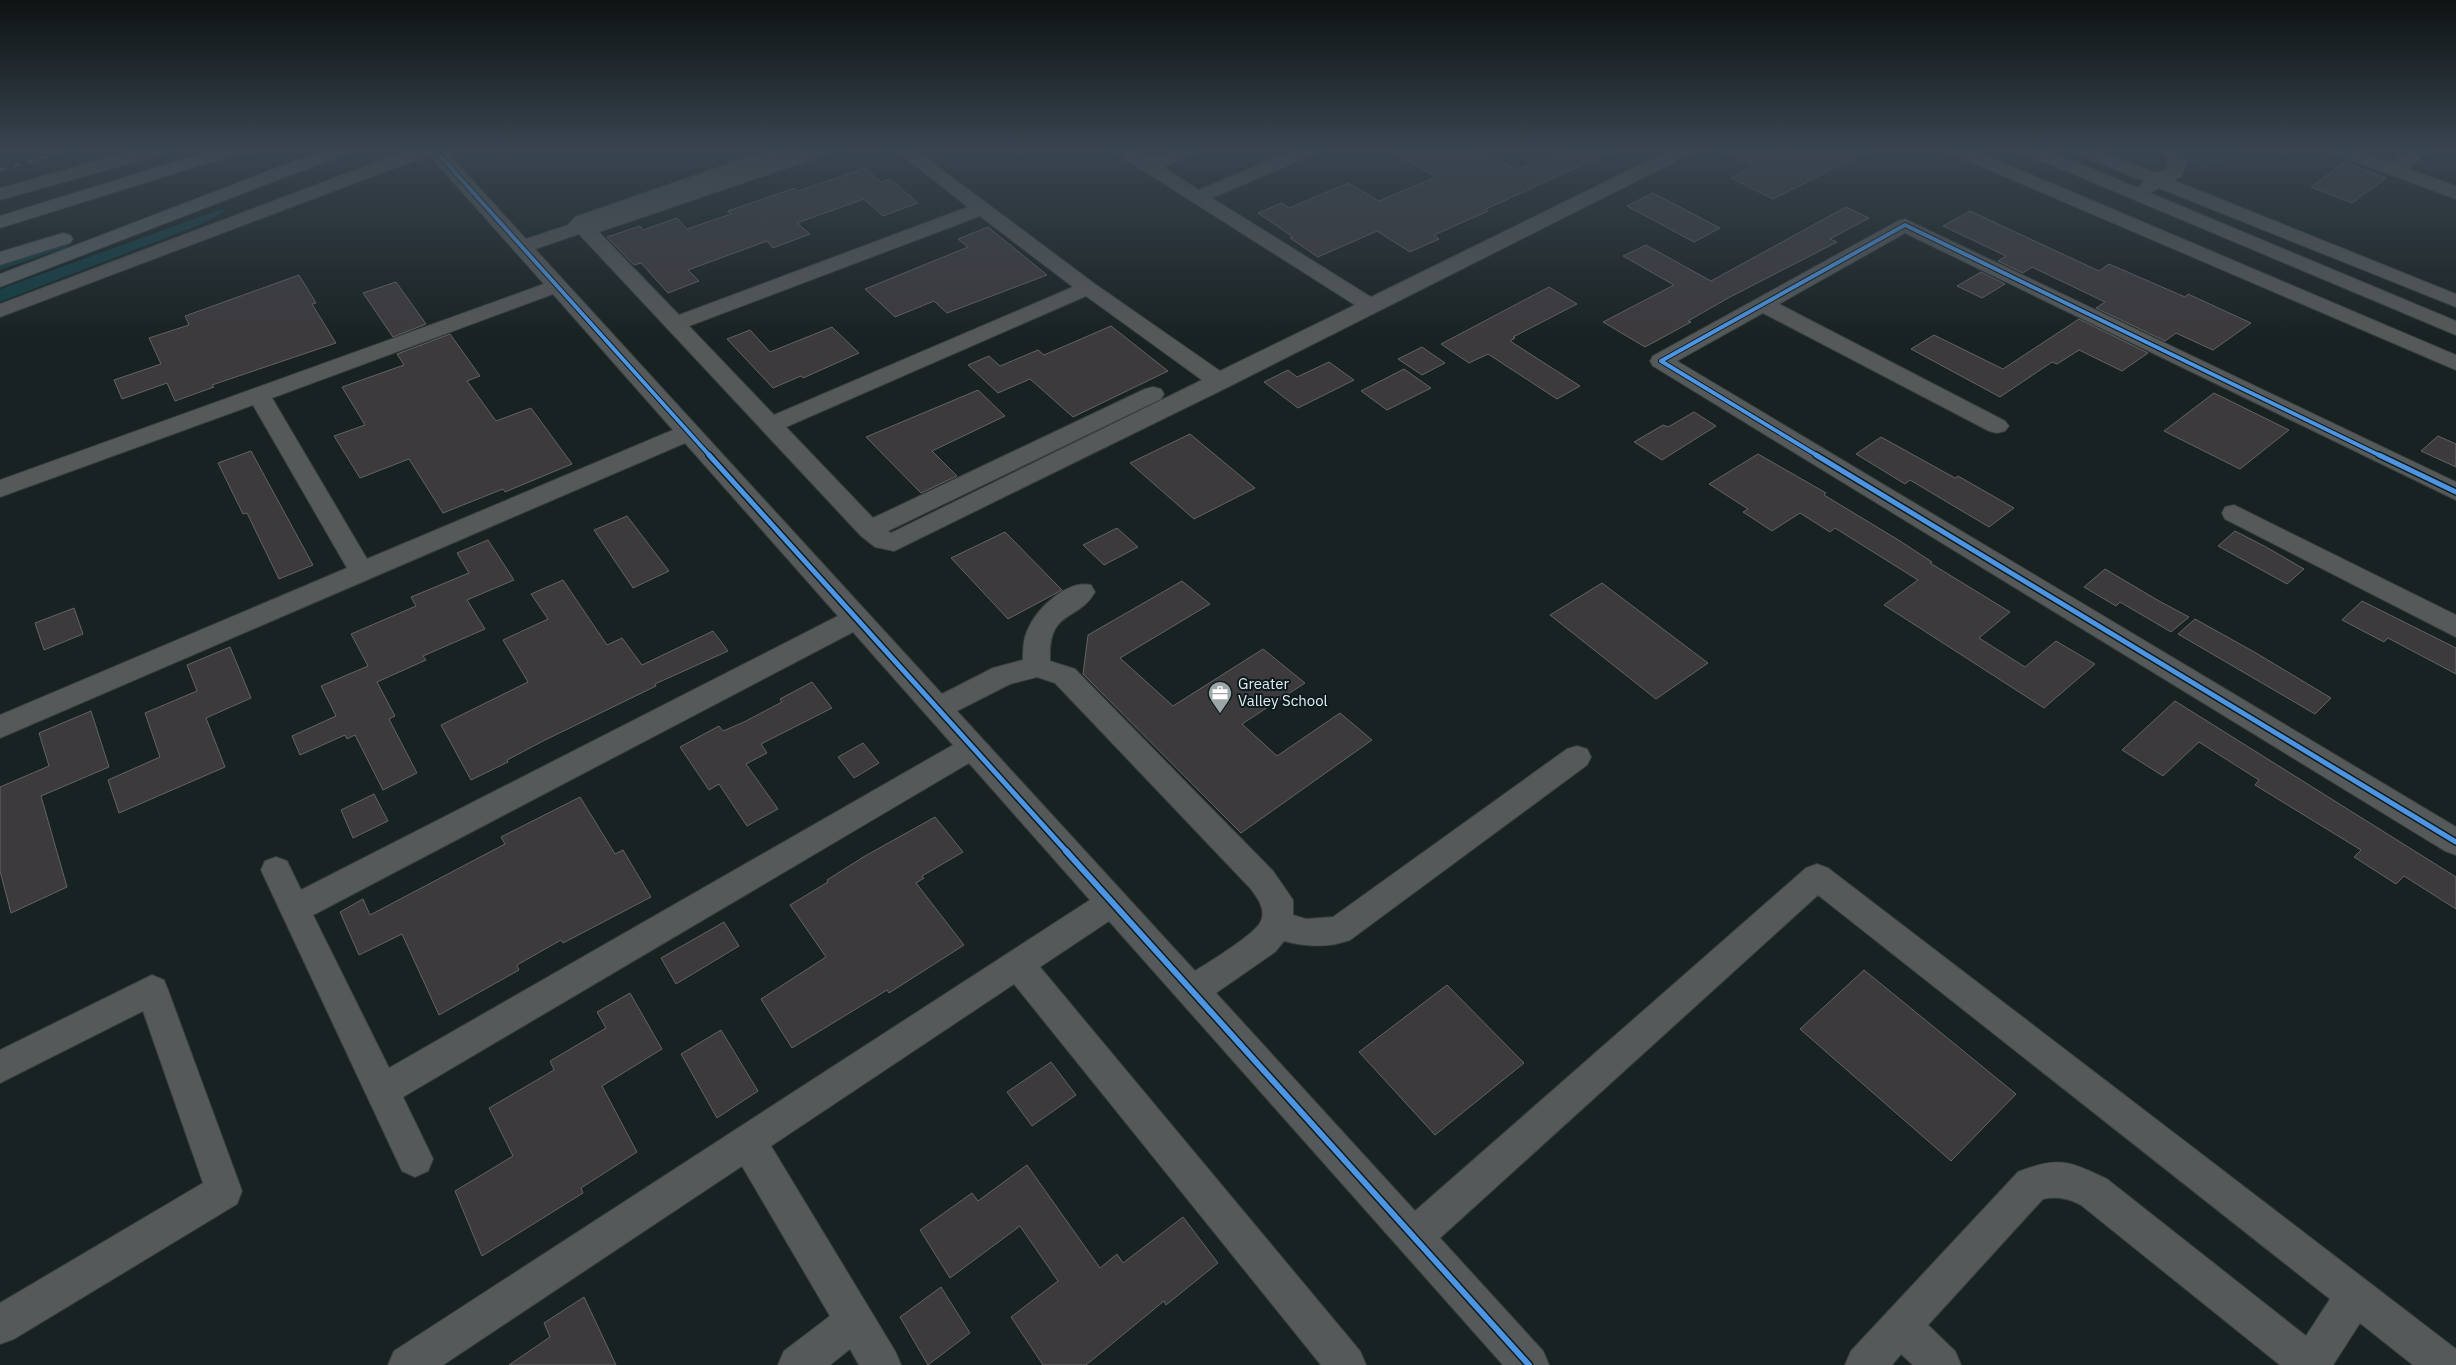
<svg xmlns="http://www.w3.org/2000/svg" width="2456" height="1365" font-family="'IBM Plex Sans',sans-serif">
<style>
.green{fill:#113e42}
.building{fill:#3d3a3d;stroke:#626364}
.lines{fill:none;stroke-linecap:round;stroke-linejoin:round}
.minor-casing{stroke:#363e3e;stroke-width:2}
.highway-casing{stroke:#363e3e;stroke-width:2}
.minor{fill:#565959;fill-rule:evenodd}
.highway{fill:#5a6162;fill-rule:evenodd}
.rail{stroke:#575d5d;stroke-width:3;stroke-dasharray:7 7;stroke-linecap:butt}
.cycleway-far2-casing{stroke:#0c1b1d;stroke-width:6}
.cycleway-far1-casing{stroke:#0c1b1d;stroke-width:8}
.cycleway-casing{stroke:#0c1b1d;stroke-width:9}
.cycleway-far2{stroke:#4d94e3;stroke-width:4}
.cycleway-far1{stroke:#4d94e3;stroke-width:5}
.cycleway{stroke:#4d94e3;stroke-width:6}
.labels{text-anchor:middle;stroke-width:4;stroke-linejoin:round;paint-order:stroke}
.poi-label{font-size:15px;fill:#e3edee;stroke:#0c1b1d;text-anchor:start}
</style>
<rect width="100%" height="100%" fill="#192222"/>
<path class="green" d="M2109,149H2153L2156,159L2151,166Z
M2184,149H2240L2203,171Z
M222,209L226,211L202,224L0,302V289Z
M62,244L70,246L0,270V264Z"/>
<path class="building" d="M1388,149H1479L1517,170L1565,149H1617L1486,209L1488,211L1434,235L1439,239L1410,252L1377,231L1318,257L1290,238L1293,237L1258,213L1282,203L1289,208L1348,183L1379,201L1436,177Z
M1720,149H1872L1773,199L1731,178L1754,166Z
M2345,162L2386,178L2352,203L2311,187Z
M865,168L881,182L890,179L918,203L883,216L864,199L797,223L810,234L773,248L767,241L688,270L699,281L668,293L641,263L634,265L607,237L640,226L643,230L677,218L687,229L731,214L728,211L795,188L798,191Z
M1653,193L1720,228L1694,242L1627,206Z
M1846,207L1869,218L1830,239L1837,242L1730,297L1688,321L1691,322L1645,347L1603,322L1674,285L1623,256L1646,245L1711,281Z
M1970,211L2099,271L2109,264L2185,297L2188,294L2251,323L2213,350L2176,333L2165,341L2096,308L2105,302L2032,267L2023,273L1998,261L2006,256L1943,226Z
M988,227L1047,275L947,313L934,301L895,317L865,289L968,247L958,239Z
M1981,272L2005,284L1982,298L1957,286Z
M299,275L316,303L312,304L336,343L212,385L214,387L175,401L167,383L122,399L114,380L161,364L149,338L189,325L185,316Z
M396,282L426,324L393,337L363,293Z
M1549,287L1577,304L1513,337L1515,338L1510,341L1580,386L1557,399L1488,354L1469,363L1441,344Z
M2079,319L2148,353L2122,371L2079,350L2057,364L2052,362L2000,397L1911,349L1934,335L2003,369Z
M1111,326L1168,371L1073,417L1030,379L998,393L968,365L989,356L1000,366L1038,350L1044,355Z
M832,327L859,353L803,378L801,376L773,388L727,339L750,330L770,352Z
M450,334L480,376L467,381L496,421L531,408L572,464L505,492L503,489L443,513L409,459L360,478L334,436L365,425L342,387L404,365L397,354Z
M1422,347L1445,363L1422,375L1398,359Z
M1329,362L1354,380L1298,408L1264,382L1288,370L1297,377Z
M1404,369L1431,388L1387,410L1361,391Z
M978,390L1005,416L932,451L957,476L921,493L866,437Z
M2214,393L2289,430L2240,469L2164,431Z
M1694,412L1716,426L1662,460L1634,442L1663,425L1668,427Z
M1190,434L1255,488L1194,519L1130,463Z
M2438,436L2456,444V467L2421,451Z
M1881,437L1955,478L1958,476L2014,508L1989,527L1910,480L1905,484L1856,454Z
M251,451L313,565L279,579L247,513L243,514L218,463Z
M1758,454L1826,493L1824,495L1900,541L1932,562L1930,563L2010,612L1979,638L2025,667L2056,641L2095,664L2044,708L1884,605L1918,580L1835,528L1830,532L1800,513L1772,531L1743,512L1748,509L1709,484Z
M627,516L669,571L633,588L594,530Z
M1117,528L1138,547L1104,565L1083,545Z
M2235,531L2266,547L2304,569L2287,584L2218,546Z
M1005,532L1062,590L1008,619L951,558Z
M488,540L514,580L467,600L485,629L423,656L426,660L377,682L395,716L389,719L417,773L383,790L355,735L347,739L345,735L300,755L292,736L336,716L321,686L368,666L351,634L416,606L411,597L469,573L457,553Z
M2105,569L2159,601L2189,617L2171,632L2120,602L2116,606L2084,587Z
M563,580L607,645L622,638L642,665L713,631L728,651L655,684L656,686L545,740L507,760L508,762L471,780L441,725L528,682L503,640L548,619L531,594Z
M1182,581L1210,604L1120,658L1173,706L1263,649L1305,683L1242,724L1277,756L1340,713L1372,740L1241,833L1083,674L1088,635Z
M1602,583L1708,663L1656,699L1550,615Z
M2362,601L2456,648V674L2388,638L2384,642L2342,620Z
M74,608L83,634L44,650L35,623Z
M2195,619L2256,653L2331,698L2315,714L2178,634Z
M230,647L251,698L206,718L225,767L119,813L108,780L160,757L145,713L197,691L187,665Z
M812,682L832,708L761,744L767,753L746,764L778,809L747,826L719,784L709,790L680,747L719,726L723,731L744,722L782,702L780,699Z
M2175,701L2456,877V909L2404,876L2396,884L2354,857L2361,850L2255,785L2259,780L2199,742L2163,776L2122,750Z
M91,711L109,767L41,796L67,887L11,913L0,871V787L49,766L39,733Z
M863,743L879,763L854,778L838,757Z
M374,794L388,821L353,838L341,810Z
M580,797L615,854L623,850L651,897L563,943L561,940L517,965L519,970L439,1015L402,934L359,955L340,912L363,899L370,915L505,844L501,837Z
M935,817L963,852L922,876L924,878L916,883L964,945L889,993L887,990L792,1048L761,999L826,957L790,905L828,882L827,880L865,856Z
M724,922L739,946L676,984L661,958Z
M1864,970L2016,1094L1951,1161L1800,1029Z
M1447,985L1524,1063L1435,1135L1359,1052Z
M630,993L662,1049L602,1086L637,1152L581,1188L583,1193L482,1256L455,1191L513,1156L489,1108L554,1070L550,1061L606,1028L597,1012Z
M721,1030L758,1091L717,1118L681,1054Z
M1051,1062L1076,1095L1032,1126L1007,1092Z
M1027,1165L1100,1268L1117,1254L1123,1263L1183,1217L1218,1263L1166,1305L1164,1301L1086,1365H1043L1011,1317L1058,1281L1020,1226L950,1278L920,1230L972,1193L978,1201Z
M941,1287L970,1333L928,1365L900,1317Z
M584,1297L616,1365H509L550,1337L544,1323Z"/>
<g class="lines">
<g class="minor-casing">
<path id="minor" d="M141,149H170L167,153L0,200V188Z
M411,149H444L526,239L568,225L575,217L771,149H797L794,153L759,165L808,149H834L831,153L599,232L679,315L968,207L894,149H914L1095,284L1220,371L1355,305L1116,153L1113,149H1134L1150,159L1176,149H1201L1198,153L1163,167L1199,190L1296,149H1320L1317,153L1212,198L1371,297L1672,149H1695L1692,153L1228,387L894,551L875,547L861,536L579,234L535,249L942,694L993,668L1023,660C1023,650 1023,639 1028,629C1037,608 1068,579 1091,585L1095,592C1077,623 1048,608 1050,661L1075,669L1273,871L1293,900V915L1306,919L1333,917L1567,749L1577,746L1587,749L1591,757L1587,765L1350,940C1328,948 1307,947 1284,941L1275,952L1216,993L1415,1211L1806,868L1817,864L1828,868L2456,1349V1365H2413L2360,1323L2333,1365H2280L2081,1205C2068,1198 2057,1196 2043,1199L1928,1325L1955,1351L1961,1365H1913L1901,1354L1892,1365H1845L1851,1351L2018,1172C2058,1156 2069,1161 2107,1179L2306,1336L2330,1299L1818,895L1440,1238L1543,1351L1549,1365H1503L1109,921L1040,967L1360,1351L1366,1365H1321L1014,984L771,1146L895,1351L901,1365H859L850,1349L830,1365H778L784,1351L830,1316L742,1166L443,1365H388L394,1351L1090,900L969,763L403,1097L433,1159L428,1171L415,1177L402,1171L261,870L265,861L276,857L287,861L301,890L838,616L685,443L0,738V715L347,568L253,405L0,497V480L544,284L429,155L0,317V304ZM980,216L1073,287L774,415L689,326ZM553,294L673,430L367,559L272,398ZM1086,296L1202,380L891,533L888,531L1161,399L1164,394L1161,389L1153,387L1145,389L873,518L786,427ZM853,632L953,745L389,1068L313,915ZM1037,677L1055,683L1251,889C1258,899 1266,909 1261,921C1256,934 1209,962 1195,971L957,711L1010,684Z
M1947,149H1971L2456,355V370L1950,153Z
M2020,149H2044L2138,188L2144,181L2074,153L2071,149H2095L2157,173L2166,170L2169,162L2161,149H2179L2187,162L2181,177L2173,180L2456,294V307L2159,188L2150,193L2456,321V335L2023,153Z
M2329,149H2354L2392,163L2411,149H2431L2408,169L2456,186V199L2332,153Z
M1905,219L2456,482V500L1905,233L1779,304L2005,421L2009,426L2005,431L1997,433L1989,431L1763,313L1677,361L2456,827V855L2445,851L1653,366L1650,361L1653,356L1898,221Z
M2234,505L2456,615V637L2225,519L2222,513L2225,507Z
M152,975L164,980L168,990L242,1191L237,1204L14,1339L0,1344V1303L203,1183L143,1011L0,1083V1050Z"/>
</g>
<g class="highway-casing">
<path id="highway" d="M216,149H243L240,153L0,228V216Z
M326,149L348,150L345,154L0,287V274Z
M63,233L70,235L73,239L70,243L0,265V252Z"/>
</g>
<use href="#minor" class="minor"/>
<use href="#highway" class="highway"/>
<path class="rail" d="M0,170L71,149"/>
<g class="cycleway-far2-casing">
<path id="cycleway-far2" d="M434,149L710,456
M1818,456L1661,361L1905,225L2381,456"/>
</g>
<g class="cycleway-far1-casing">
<path id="cycleway-far1" d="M709,455L1067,852
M1816,455L2456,842
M2379,455L2456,492"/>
</g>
<g class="cycleway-casing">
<path id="cycleway" d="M1066,851L1529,1365"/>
</g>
<use href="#cycleway-far2" class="cycleway-far2"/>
<use href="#cycleway-far1" class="cycleway-far1"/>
<use href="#cycleway" class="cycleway"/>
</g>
<linearGradient id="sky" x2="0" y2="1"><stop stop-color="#0e1313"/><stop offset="0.44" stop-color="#38444f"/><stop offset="1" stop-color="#38444f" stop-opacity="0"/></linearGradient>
<rect width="2456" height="340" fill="url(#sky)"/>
<defs>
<g id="office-pin" transform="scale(1.25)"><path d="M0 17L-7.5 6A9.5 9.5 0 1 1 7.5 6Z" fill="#9ca6a7" stroke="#0c1b1d"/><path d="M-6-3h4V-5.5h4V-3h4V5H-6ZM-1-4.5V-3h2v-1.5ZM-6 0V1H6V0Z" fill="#fff"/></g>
</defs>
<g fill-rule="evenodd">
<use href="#office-pin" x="1220" y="693"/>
</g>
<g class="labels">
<g class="poi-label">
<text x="1238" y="689">Greater<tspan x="1238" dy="17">Valley School</tspan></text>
</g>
</g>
</svg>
